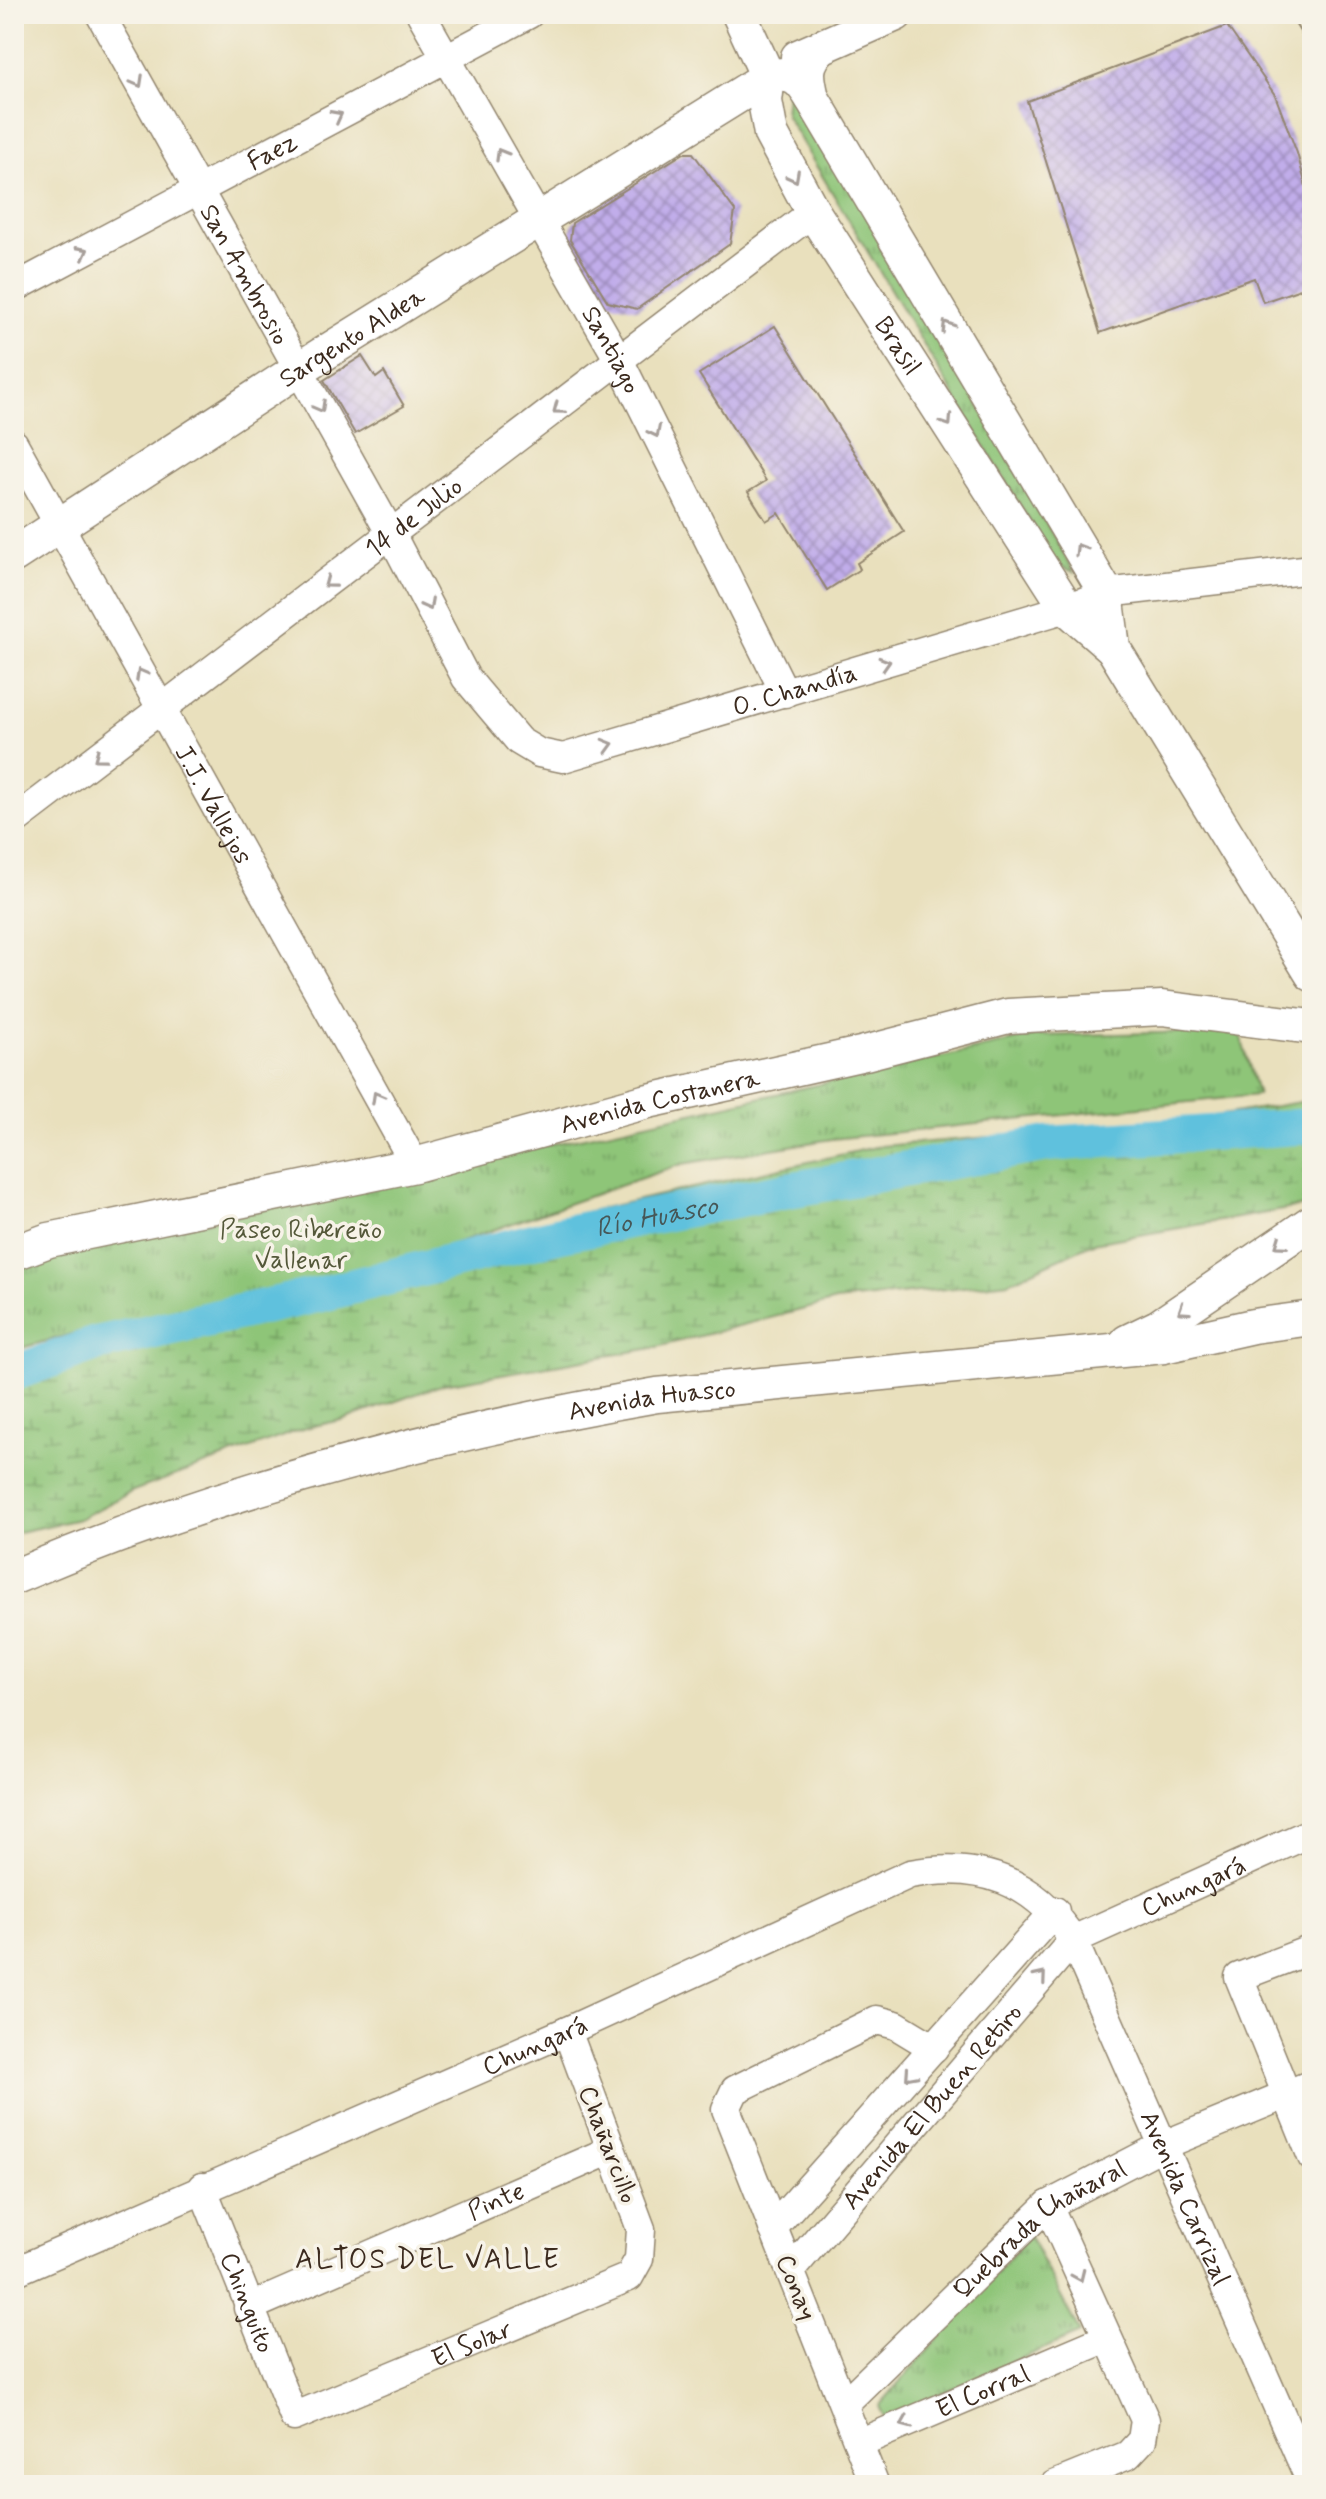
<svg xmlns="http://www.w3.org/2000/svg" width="1326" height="2499" font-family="Mynerve,sans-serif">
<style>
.wetland{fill:url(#wetland-marsh);stroke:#64784b;stroke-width:2}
.park{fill:url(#park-tufts);stroke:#64784b;stroke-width:2}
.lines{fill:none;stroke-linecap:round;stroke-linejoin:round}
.river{stroke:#5fc1dd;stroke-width:36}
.building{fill:url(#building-cross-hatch)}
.minor-casing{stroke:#92856e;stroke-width:31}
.major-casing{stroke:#92856e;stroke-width:37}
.minor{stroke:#fff;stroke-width:28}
.major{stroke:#fff;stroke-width:34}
.oneway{stroke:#a79f9a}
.labels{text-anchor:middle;stroke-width:7;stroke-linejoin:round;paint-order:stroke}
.street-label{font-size:26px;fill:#3b2a1e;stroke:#f7f3e8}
.park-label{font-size:26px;fill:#545839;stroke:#f7f3e8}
.water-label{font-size:28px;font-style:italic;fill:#465757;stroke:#f7f3e8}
.neighbourhood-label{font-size:28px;letter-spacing:2px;fill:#3b2a1e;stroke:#f7f3e8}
</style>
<defs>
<pattern id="wetland-marsh" width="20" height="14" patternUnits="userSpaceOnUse" patternTransform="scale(2)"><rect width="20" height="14" fill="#8ec578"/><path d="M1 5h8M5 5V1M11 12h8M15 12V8" fill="none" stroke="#75a062"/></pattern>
<pattern id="park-tufts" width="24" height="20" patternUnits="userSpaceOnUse" patternTransform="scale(2)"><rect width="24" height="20" fill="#8ec578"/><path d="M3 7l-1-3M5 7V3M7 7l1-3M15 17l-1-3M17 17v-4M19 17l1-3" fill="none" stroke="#75a062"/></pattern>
<pattern id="building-cross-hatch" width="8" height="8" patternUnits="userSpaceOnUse" patternTransform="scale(2)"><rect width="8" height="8" fill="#c1adea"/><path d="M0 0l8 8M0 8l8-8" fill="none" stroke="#9e8dbd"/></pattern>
</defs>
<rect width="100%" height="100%" fill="#f7f3e8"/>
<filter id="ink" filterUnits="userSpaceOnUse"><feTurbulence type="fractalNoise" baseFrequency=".0125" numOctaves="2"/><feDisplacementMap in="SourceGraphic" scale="16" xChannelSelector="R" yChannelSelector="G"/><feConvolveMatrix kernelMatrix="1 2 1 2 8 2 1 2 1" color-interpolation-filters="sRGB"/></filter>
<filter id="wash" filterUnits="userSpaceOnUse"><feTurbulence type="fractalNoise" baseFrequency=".006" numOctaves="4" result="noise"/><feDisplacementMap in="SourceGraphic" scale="32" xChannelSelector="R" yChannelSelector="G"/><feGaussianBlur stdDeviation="1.8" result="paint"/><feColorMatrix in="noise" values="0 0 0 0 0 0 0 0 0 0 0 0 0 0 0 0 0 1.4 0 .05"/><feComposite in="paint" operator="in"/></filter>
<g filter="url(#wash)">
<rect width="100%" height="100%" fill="#e9e0bd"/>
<path class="wetland" d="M1312,1100V1205L1093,1243L1009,1282L836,1301L653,1348L444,1384L346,1419L305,1428L133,1491L79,1519L14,1533V1377L54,1360L354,1268L373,1288L530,1247L540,1222L880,1146L1186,1121Z"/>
<path class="park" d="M787,93L804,100L1074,572L1056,565L785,114Z
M1239,1031L1258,1095L832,1139L682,1164L424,1254L303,1289L75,1333L14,1350V1269L53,1256L1035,1036Z
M1029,2236L1080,2333L884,2418L879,2406Z"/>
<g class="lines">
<path class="river" id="s1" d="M14,1373L96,1344L322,1294L561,1234L766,1194L1048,1144L1312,1126"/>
</g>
<g id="blocks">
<path class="building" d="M1289,14H1312V51Z
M1227,26L1275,95L1297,153L1312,208V285L1263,302L1254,278L1100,333L1027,101Z
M684,153H693L735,211L730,244L637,309L608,302L570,240L572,223Z
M775,326L904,532L857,563L860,569L827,590L779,513L766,521L748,492L766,481L699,374Z
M362,356L376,378L384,372L404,406L355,434L324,380Z"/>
</g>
</g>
<g filter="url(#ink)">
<use href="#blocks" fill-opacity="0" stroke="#92856e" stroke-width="2"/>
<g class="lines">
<g class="minor-casing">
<g id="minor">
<path id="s2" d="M100,14L392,536L466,678L519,741L539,753L563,758L1067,608L1106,593L1312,569"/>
<path id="s3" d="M421,14L620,362L785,693"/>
<path id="s4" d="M14,288L529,14"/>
<path id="s5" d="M14,444L415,1165"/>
<path id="s6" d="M14,821L813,212"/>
<path d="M1312,1949L1239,1977L1312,2157"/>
<path id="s7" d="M202,2187L294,2417L629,2277L639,2259L641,2229L567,2031"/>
<path d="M1048,2205L1145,2420L1142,2440L1128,2455L1054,2485"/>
<path d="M773,2228L1055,1911"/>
<path id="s8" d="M791,2270L1073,1940L1312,1832"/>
<path id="s9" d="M14,2272L567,2031L910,1874C980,1861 1034,1880 1073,1940L1312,2485"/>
<path id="s10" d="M248,2308L611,2150"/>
<path id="s11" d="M844,2404L1048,2205L1164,2145L1312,2084"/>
<path id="s12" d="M859,2443L1107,2338"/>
<path d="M875,2485L726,2109L735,2090L877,2020L896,2025L934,2048"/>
</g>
</g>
<g class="major-casing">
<g id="major">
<path id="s13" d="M739,14L768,77L765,101L771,134L813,212L1067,608L1113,648L1312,974"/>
<path d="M820,48C804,65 807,76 812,98L1106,593L1113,648"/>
<path d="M798,57L896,14"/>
<path id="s14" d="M14,555L299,369L768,77C792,71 799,77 812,98"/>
<path id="s15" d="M14,1253L49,1240L415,1165L644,1102L865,1053L1008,1016L1162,1008L1312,1027"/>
<path d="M1127,1342L1158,1327L1312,1222"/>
<path id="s16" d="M14,1577C220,1489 437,1433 657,1395L1164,1346L1253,1326L1312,1318"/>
</g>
</g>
<use href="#minor" class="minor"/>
<use href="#major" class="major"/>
</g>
<defs><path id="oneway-chevron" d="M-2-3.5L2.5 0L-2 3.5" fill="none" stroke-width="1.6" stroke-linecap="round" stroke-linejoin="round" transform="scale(2)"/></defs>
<g class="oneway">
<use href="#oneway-chevron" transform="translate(138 82) rotate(61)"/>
<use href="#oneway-chevron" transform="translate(337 116) rotate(-28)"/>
<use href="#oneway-chevron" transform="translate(501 154) rotate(-120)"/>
<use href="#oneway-chevron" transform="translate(794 177) rotate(62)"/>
<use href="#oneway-chevron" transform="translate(83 252) rotate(-28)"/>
<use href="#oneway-chevron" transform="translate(947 326) rotate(-121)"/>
<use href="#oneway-chevron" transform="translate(320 407) rotate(61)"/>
<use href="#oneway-chevron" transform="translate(558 409) rotate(143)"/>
<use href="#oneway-chevron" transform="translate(947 421) rotate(57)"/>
<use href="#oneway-chevron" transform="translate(655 432) rotate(63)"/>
<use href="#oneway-chevron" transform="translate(1080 549) rotate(-121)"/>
<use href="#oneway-chevron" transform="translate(329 583) rotate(143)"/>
<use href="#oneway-chevron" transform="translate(428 605) rotate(62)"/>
<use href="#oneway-chevron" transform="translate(885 663) rotate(-17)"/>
<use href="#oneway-chevron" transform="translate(141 674) rotate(-119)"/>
<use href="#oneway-chevron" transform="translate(608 745) rotate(-16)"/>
<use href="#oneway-chevron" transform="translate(99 757) rotate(143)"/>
<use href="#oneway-chevron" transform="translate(377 1097) rotate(-119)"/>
<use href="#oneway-chevron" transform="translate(1280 1244) rotate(145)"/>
<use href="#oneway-chevron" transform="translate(1183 1310) rotate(147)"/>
<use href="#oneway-chevron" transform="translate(1041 1977) rotate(-50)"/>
<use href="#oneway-chevron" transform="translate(910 2075) rotate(132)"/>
<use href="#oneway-chevron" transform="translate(1079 2276) rotate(66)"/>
<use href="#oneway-chevron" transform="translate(906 2423) rotate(157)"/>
</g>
</g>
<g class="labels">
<g class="street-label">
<text dy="9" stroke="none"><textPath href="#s4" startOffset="292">Faez</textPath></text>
<text dy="9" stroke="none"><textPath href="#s2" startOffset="298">San Ambrosio</textPath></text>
<text dy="9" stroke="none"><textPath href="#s14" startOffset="402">Sargento Aldea</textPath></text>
<text dy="9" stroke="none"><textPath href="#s13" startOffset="374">Brasil</textPath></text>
<text dy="9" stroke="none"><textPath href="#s3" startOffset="386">Santiago</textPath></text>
<text dy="9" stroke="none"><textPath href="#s6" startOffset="502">14 de Julio</textPath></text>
<text dy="9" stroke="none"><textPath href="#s2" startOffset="1130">O. Chandía</textPath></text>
<text dy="9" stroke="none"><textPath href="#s5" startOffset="412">J.J. Vallejos</textPath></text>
<text dy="9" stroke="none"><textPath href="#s15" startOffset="664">Avenida Costanera</textPath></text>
<text dy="9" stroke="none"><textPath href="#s16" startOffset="664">Avenida Huasco</textPath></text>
<text dy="9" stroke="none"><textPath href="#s8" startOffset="566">Chungará</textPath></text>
<text dy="9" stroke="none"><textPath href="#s9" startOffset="568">Chungará</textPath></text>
<text dy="9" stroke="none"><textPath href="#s8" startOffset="216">Avenida El Buen Retiro</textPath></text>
<text transform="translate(609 2144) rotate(69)" y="9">Chañarcillo</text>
<text dy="9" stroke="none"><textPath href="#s9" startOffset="1450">Avenida Carrizal</textPath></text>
<text dy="9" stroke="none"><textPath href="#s10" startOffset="270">Pinte</textPath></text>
<text dy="9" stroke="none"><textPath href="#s11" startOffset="264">Quebrada Chañaral</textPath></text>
<text transform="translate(797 2287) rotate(68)" y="9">Conay</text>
<text dy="9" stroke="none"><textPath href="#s7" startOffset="124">Chinguito</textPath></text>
<text dy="9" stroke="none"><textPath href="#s7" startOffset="440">El Solar</textPath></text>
<text dy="9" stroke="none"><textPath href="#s12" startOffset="134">El Corral</textPath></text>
</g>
<g class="park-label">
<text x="301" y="1238">Paseo Ribereño<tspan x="301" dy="30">Vallenar</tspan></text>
</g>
<g class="water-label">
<text dy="10" stroke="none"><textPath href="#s1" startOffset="662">Río Huasco</textPath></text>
</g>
<g class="neighbourhood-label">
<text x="428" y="2268">ALTOS DEL VALLE</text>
</g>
</g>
<rect width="1326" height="2499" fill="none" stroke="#f7f3e8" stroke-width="48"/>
</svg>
